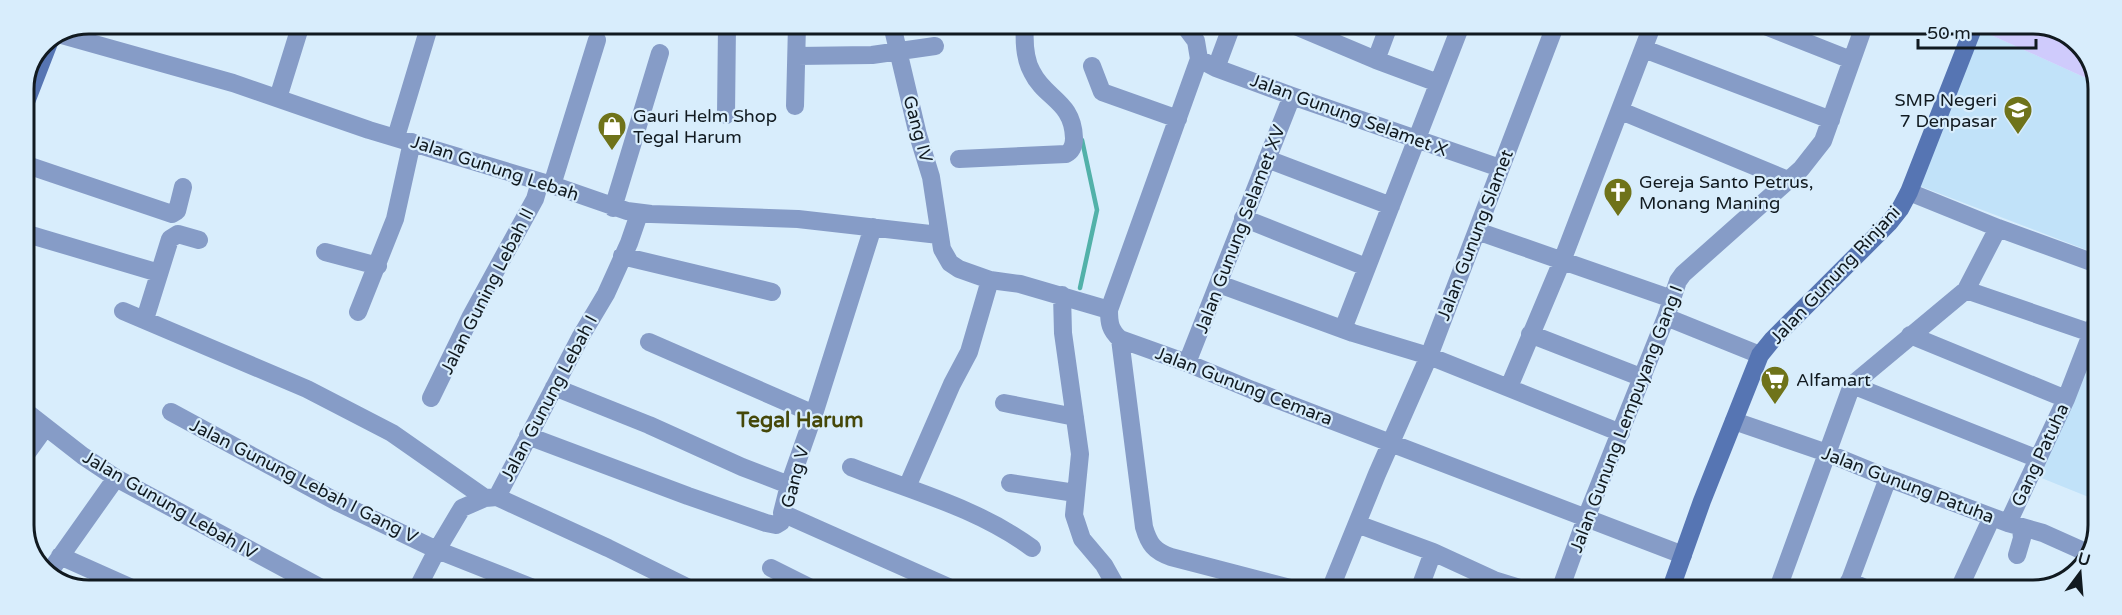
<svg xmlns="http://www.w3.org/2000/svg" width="2122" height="615" font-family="'Varela Round',sans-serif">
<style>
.built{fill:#c1e2f9}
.green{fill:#cfcbfc}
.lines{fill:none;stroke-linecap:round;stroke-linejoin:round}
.stream{stroke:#52b1a9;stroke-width:4.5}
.street{stroke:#869cc7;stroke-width:18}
.secondary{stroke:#5675b3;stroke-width:18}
.labels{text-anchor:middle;stroke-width:4.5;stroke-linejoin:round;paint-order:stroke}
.poi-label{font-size:18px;fill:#111a20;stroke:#d8edfc;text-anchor:start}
.street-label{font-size:18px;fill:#111a20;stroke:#d8edfc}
.quarter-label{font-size:21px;font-weight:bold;fill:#454809;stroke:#d8edfc}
.rim{fill:none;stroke:#111a20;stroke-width:3}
</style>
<rect width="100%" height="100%" fill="#d8edfc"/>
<path class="built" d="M1982,31L2097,83V254L1917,185Z
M2082,364L2097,370L2096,500L2034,475Z"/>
<path class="green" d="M1983,26H2049L2082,46L2097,83L1982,31Z"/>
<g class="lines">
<path class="stream" d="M1080,288L1097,210L1082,140"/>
<path class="street" d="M892,25L918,135L931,177L942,249L950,263L959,269L990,280L1020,284L1109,310
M1184,25L1196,41L1199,59L1109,310C1109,323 1110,330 1120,339L1187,363L1252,390L1683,555
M1293,25L1376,60L1438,83
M1765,26L1851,60
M62,35L233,83L369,130L552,185L627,211L651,214L798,219L939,235
M1644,49L1831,120
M797,56L872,55L935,46
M1199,59L1216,68L1292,96L1500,168
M1376,60L1389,25
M1092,66L1102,92L1178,119
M1216,68L1232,25
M278,98L301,24
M795,106L797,25
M1621,111L1788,180
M726,115L727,25
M396,137L430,24
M959,159L1066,154C1072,151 1074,145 1074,138C1073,101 1045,99 1032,72C1024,58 1024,40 1025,25
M1267,159L1391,206
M24,164L172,214L177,211L183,187
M552,185L597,40
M1909,192L1998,228L2097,264
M613,208L660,53
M1243,218L1366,267
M873,227L814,414L789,485L782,513L955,590
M1477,231L1672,299
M24,233L159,273
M325,252L378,266
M622,256L772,292
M1219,284L1353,333L1429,356L1621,433
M1966,290L2097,335
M1062,295L1063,333L1080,454L1074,515L1082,539L1104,565L1118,590
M123,311L307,389L392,433L485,498
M358,312L395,219L412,142
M1666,317L1760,355
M145,319L170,239L178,234L199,240
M1343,329L1461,25
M1530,334L1643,378
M1910,335L2066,399
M1120,339L1144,527C1149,544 1154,551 1171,557L1298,590
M649,342L814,414
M1187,363L1292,96
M1852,385L2038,459
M554,387L649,425L742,467L789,485
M1509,387L1562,261L1652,26
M431,398L471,316L535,199L540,182
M1004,403L1075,417
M24,410L83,456L116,478L323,589
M171,412L339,503L437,550L536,589
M1734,421L1827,453L1888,478L2008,523L2043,533L2081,550
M528,436L688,496L766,523L776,525L781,522L783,515
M24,457L45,428
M851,467C912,491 978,508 1032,548
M1010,483L1075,493
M907,487L952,384L969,352L990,280
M497,497L581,336L606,294L629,243L639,214
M2008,523L2066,399L2097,319
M1357,524L1433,552L1494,580L1526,590
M2017,555L2022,538L2021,528
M60,556L134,589
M771,568L815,590
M48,574L116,478
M1849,581L1872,591
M417,589L437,550L462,508L485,498L497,497L608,548L693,590
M1330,590L1377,474L1429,356L1555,26
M1419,590L1433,552
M1560,590L1586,518L1666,317L1678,281L1683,274L1801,169L1823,141L1864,26
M1777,591L1852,385L1966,290L1998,228
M1846,591L1888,478
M1958,591L1992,517"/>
<path class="secondary" d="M24,107L50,40
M1670,591L1702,501L1760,355L1773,339L1889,223L1900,209L1909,192L1974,26"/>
</g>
<defs>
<g id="school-pin" transform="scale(1.5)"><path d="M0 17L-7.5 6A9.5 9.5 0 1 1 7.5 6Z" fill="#6f731a" stroke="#d8edfc"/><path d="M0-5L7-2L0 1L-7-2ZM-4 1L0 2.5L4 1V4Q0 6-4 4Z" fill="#fff"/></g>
<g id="shop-pin" transform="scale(1.5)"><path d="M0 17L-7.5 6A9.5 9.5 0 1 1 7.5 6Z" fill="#6f731a" stroke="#d8edfc"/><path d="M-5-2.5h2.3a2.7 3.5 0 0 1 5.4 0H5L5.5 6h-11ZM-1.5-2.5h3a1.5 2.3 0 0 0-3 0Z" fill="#fff"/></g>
<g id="church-pin" transform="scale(1.5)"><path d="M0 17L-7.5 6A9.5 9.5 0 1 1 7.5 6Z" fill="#6f731a" stroke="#d8edfc"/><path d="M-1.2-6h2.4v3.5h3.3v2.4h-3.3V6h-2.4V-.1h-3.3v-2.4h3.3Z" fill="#fff"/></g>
<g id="supermarket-pin" transform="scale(1.5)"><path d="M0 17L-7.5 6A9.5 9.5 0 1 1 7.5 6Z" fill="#6f731a" stroke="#d8edfc"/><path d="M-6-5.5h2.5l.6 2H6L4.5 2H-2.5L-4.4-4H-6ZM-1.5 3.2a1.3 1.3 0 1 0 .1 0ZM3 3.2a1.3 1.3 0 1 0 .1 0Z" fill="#fff"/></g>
</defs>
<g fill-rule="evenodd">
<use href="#school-pin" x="2018" y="110"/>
<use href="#shop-pin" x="612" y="126"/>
<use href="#church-pin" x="1618" y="192"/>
<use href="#supermarket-pin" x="1775" y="380"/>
</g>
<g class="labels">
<g class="poi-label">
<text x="1997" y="106" text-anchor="end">SMP Negeri<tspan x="1997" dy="21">7 Denpasar</tspan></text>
<text x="633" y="122">Gauri Helm Shop<tspan x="633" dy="21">Tegal Harum</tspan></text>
<text x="1639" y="188">Gereja Santo Petrus,<tspan x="1639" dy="21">Monang Maning</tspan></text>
<text x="1796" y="386">Alfamart</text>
</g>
<g class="street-label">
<text transform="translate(1349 115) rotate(20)" y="6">Jalan Gunung Selamet X</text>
<text transform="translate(918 129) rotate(75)" y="6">Gang IV</text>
<text transform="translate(495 168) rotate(18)" y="6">Jalan Gunung Lebah</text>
<text transform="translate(1240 229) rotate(-69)" y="6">Jalan Gunung Selamet XV</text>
<text transform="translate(1475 235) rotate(-69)" y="6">Jalan Gunung Slamet</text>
<text transform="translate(1835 275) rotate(-47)" y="6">Jalan Gunung Rinjani</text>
<text transform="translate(487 291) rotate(-63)" y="6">Jalan Guning Lebah II</text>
<text transform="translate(1244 386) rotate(21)" y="6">Jalan Gunung Cemara</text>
<text transform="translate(549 398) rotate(-62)" y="6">Jalan Gunung Lebah I</text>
<text transform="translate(1626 419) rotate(-69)" y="6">Jalan Gunung Lempuyang Gang I</text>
<text transform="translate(2040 455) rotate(-65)" y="6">Gang Patuha</text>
<text transform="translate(795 477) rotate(-75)" y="6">Gang V</text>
<text transform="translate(304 481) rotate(27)" y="6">Jalan Gunung Lebah I Gang V</text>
<text transform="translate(1908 485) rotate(21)" y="6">Jalan Gunung Patuha</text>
<text transform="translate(170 505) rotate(30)" y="6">Jalan Gunung Lebah IV</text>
</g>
<g class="quarter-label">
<text x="800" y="427">Tegal Harum</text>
</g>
</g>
<path d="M0 0H2122V615H0ZM89 34H2033A55 55 0 0 1 2088 89V525A55 55 0 0 1 2033 580H89A55 55 0 0 1 34 525V89A55 55 0 0 1 89 34Z" fill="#d8edfc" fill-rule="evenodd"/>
<path class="rim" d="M89 34H2033A55 55 0 0 1 2088 89V525A55 55 0 0 1 2033 580H89A55 55 0 0 1 34 525V89A55 55 0 0 1 89 34Z"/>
<g transform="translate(2080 573) rotate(16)" stroke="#d8edfc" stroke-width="4.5" paint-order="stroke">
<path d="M0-4.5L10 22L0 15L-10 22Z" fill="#111a20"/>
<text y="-9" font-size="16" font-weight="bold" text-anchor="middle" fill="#111a20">U</text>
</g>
<path d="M1918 39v9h118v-9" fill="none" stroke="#111a20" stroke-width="3"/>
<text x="1927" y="39" font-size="18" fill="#111a20" stroke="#d8edfc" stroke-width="4.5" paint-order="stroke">50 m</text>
</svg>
